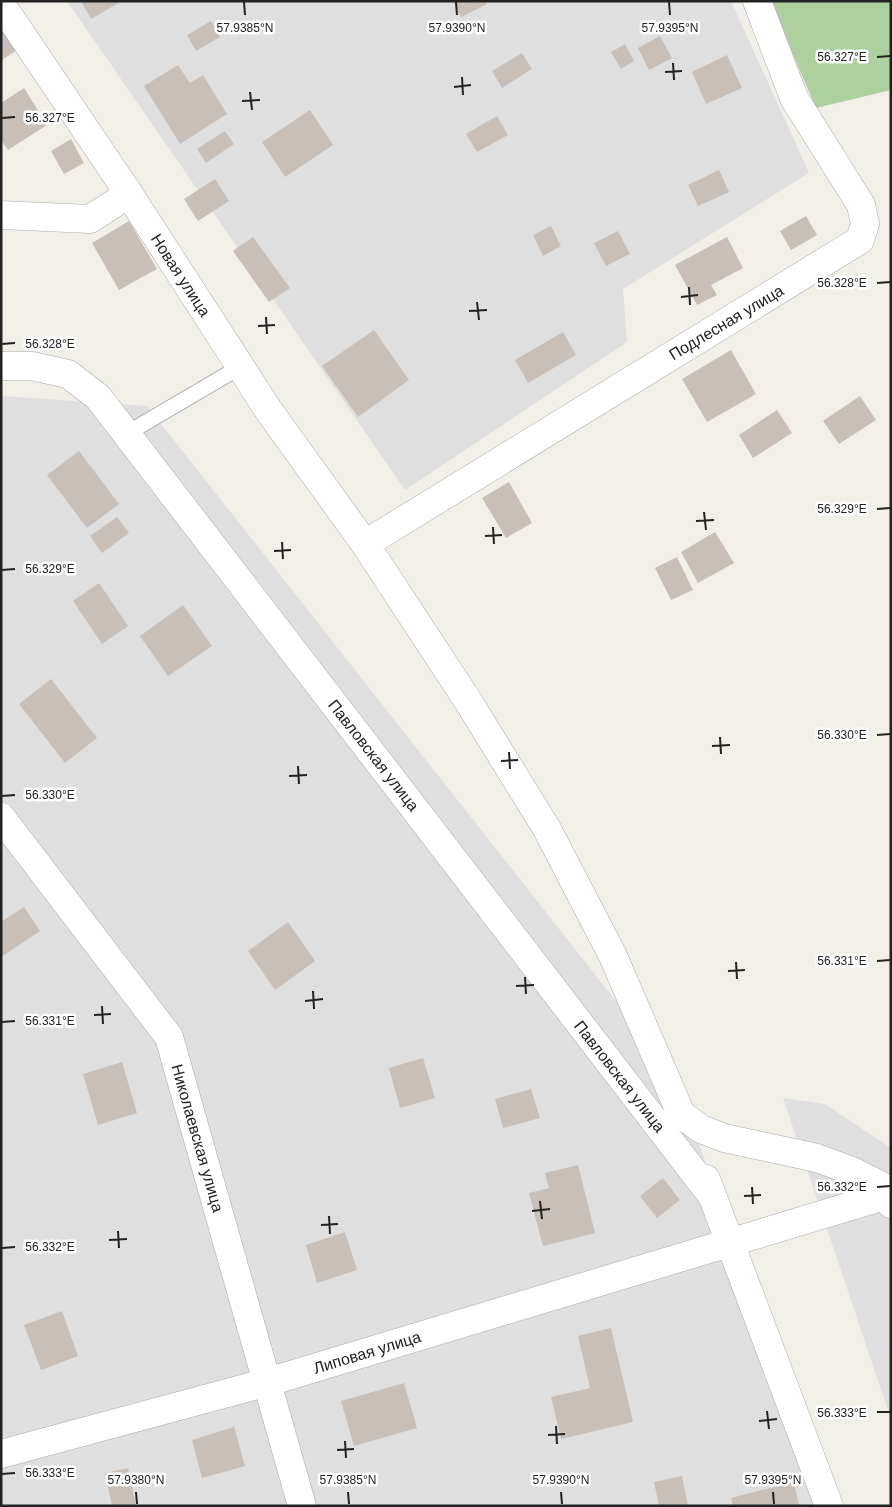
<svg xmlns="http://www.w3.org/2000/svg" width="892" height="1507" font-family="Arial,sans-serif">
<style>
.residential{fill:#e0dfdf}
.forest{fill:#add19e}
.building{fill:#c7bfb8}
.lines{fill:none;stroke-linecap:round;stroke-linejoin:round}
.service-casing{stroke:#a9a9a9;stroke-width:17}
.minor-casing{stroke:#a9a9a9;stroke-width:29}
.tertiary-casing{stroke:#a9a9a9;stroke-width:29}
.service{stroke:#fff;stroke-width:15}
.minor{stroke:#fff;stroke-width:28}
.tertiary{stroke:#fff;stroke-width:28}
.ticks{fill:none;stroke:#222;stroke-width:2}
.labels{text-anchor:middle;stroke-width:5;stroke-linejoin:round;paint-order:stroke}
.street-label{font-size:16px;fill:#222;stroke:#fff}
.ticks-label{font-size:12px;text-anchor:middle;fill:#222;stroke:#fff;stroke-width:5;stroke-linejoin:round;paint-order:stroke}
</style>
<rect width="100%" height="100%" fill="#f2efe9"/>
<path class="residential" d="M67,1H731L809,173L623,289L627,342L405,490Z
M1,396L147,406L675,1076L827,1506H1Z
M783,1098L825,1104L891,1148V1419Z"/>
<path class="forest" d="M770,1H891V90L816,108Z"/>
<path class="building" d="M81,1H122L91,19Z
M453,1H485L487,4L461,17Z
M211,21L220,37L196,51L187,35Z
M1,26L17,50L2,60L1,59Z
M660,36L672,58L649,70L638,48Z
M625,44L634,61L621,69L611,52Z
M522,53L532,69L502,88L492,71Z
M727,55L742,88L706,104L692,72Z
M178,65L190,83L203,75L227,114L180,144L144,86Z
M24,88L47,125L8,150L1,140V103Z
M310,110L333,145L285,177L262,142Z
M497,116L508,135L477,152L466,134Z
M225,131L234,144L206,163L197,149Z
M71,139L84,163L64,174L51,151Z
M719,170L729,192L698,206L688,185Z
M215,179L229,201L198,221L184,199Z
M806,216L817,235L791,250L780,231Z
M129,221L157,269L119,290L92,243Z
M551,226L561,246L543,256L533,235Z
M618,231L630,254L606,266L594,243Z
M253,237L290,288L269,302L233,251Z
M727,237L743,268L711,285L717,295L697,305L675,265Z
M374,330L409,380L358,417L322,366Z
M563,332L576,355L528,383L515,360Z
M731,350L756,394L707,422L682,379Z
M860,396L876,420L839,444L823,421Z
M777,410L792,433L753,458L739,435Z
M79,451L119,504L87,528L47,475Z
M509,482L532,523L506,538L482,498Z
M117,517L129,533L102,553L90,536Z
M715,532L734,563L698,583L681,552Z
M677,557L693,590L671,600L655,568Z
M99,583L128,626L102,644L73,601Z
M183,605L212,646L168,676L140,636Z
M51,679L97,738L65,763L19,704Z
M24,907L40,931L1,957V922Z
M288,922L315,961L275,990L248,951Z
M423,1058L435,1098L400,1108L389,1068Z
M122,1062L137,1113L98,1125L83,1074Z
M531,1089L540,1118L503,1128L495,1099Z
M578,1165L595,1233L543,1246L529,1193L549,1188L545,1173Z
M663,1178L680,1200L657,1218L640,1196Z
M345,1232L357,1270L317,1283L306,1245Z
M62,1311L78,1356L41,1370L24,1325Z
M611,1328L633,1422L561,1439L551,1397L590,1388L578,1336Z
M404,1383L417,1428L354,1446L341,1401Z
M234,1427L245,1466L202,1478L192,1440Z
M128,1468L136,1506H112L105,1473Z
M682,1476L688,1506H659L654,1482Z
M794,1482L799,1506H733L731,1498Z"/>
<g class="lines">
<g class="service-casing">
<path id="service" d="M126,434L240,367"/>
</g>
<g class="minor-casing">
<path id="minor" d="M1,215L90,219L129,194
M1,366H32L68,374L98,397L713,1197
M365,544L860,240L865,224L861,205L794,98L757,1
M1,817L169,1037L302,1506
M706,1179L829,1506
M1,1454L268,1382L891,1194"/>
</g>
<g class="tertiary-casing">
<path id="tertiary" d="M1,4L129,194L269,411L365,544L468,701L547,829L613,956L681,1114L701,1129L724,1138L817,1158L852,1171L880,1185L887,1195L891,1204"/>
</g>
<use href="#service" class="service"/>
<use href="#minor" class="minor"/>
<use href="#tertiary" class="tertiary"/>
</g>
<path class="ticks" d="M244,2L245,15M456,2L457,15M669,2L670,15M877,57L890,56M673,63L674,80M665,72L682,71M462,77L463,95M454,87L471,85M250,92L252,110M242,101L260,100M2,118L15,117M877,283L890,282M689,287L690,305M681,297L698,295M477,302L479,320M469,311L487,310M266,317L267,334M258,326L275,325M2,344L15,343M877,509L890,508M704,512L706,530M696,521L714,520M493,527L494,544M485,536L502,535M282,542L283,559M274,551L291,550M2,570L15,569M877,735L890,734M720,737L721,754M712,746L730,745M509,752L510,769M501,761L518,760M298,766L299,784M289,776L307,775M2,796L15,795M877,961L890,960M736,962L737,979M728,971L745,970M525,977L526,994M516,986L534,985M313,991L314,1009M305,1001L323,999M102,1006L103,1024M94,1015L111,1014M2,1022L15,1021M752,1187L753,1204M877,1187L890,1186M744,1196L761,1195M540,1201L542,1219M532,1211L550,1209M329,1216L330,1234M321,1225L338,1224M118,1231L119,1248M109,1240L127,1239M2,1248L15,1247M767,1411L769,1429M877,1412H890M759,1421L777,1419M556,1426L557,1444M548,1435L565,1434M345,1441L346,1458M337,1450L354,1449M2,1474L15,1473M136,1492L137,1504M348,1492L349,1504M561,1492L562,1504M773,1492L774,1504"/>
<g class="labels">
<g class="street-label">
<text transform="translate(181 275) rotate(57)" y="6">Новая улица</text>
<text transform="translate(726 322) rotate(-31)" y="6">Подлесная улица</text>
<text transform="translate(374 755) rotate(52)" y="6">Павловская улица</text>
<text transform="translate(620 1076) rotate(52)" y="6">Павловская улица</text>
<text transform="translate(198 1138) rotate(74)" y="6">Николаевская улица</text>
<text transform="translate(367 1352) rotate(-17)" y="6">Липовая улица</text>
</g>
</g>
<g class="ticks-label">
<text x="245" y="32">57.9385°N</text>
<text x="457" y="32">57.9390°N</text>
<text x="670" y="32">57.9395°N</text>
<text x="842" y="61">56.327°E</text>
<text x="50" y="122">56.327°E</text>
<text x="842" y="287">56.328°E</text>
<text x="50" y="348">56.328°E</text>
<text x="842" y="513">56.329°E</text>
<text x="50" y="573">56.329°E</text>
<text x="842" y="739">56.330°E</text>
<text x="50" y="799">56.330°E</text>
<text x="842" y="965">56.331°E</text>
<text x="50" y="1025">56.331°E</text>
<text x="842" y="1191">56.332°E</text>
<text x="50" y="1251">56.332°E</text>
<text x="842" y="1417">56.333°E</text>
<text x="50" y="1477">56.333°E</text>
<text x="136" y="1484">57.9380°N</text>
<text x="348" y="1484">57.9385°N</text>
<text x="561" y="1484">57.9390°N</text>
<text x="773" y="1484">57.9395°N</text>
</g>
<rect width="892" height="1507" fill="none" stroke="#222222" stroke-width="5"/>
</svg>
